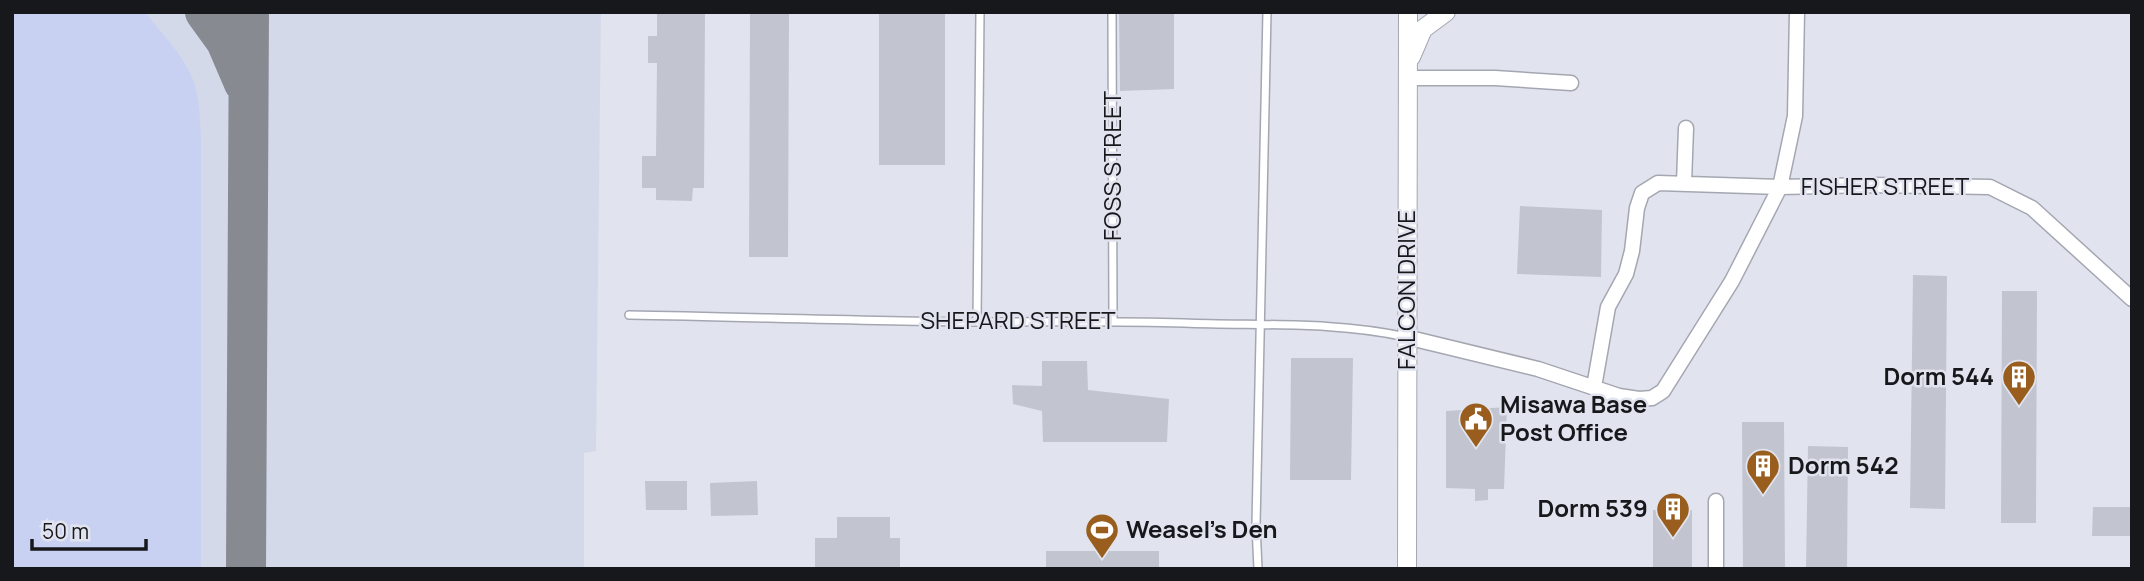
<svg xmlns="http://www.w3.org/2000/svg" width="2144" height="581" font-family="Manrope,sans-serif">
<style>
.built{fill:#d4d9ea}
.green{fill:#c8d1f2}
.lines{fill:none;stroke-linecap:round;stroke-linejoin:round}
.taxiway{stroke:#888a92;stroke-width:40}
.building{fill:#c2c5cf}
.service-casing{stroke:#a4a7b1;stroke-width:10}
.minor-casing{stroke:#a4a7b1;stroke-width:17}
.tertiary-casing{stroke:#a4a7b1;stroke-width:20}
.service{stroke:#fff;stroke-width:7}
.minor{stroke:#fff;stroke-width:14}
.tertiary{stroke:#fff;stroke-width:18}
.labels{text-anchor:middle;stroke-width:5;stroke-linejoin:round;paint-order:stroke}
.street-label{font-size:24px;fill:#17181c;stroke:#e1e4ef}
.poi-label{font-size:24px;font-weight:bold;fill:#17181c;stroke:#e1e4ef;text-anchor:start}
</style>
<rect width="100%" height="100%" fill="#e1e4ef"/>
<path class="built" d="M12,12H601L596,451L584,453V569H12Z"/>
<path class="green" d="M12,12H145C161,33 184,55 193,80C200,99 200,121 201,140V569H12Z"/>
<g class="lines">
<path class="taxiway" d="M205,12L226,41L244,83
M246,569L249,12"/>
</g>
<path class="building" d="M657,12H705L704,188H693L692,201L656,200V188H642V156H656L657,63H648V36H657Z
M750,12H789L788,257H749Z
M879,12H945V165H879Z
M1119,12H1174V89L1120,91Z
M1520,206L1602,210L1601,277L1517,274Z
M1913,275L1947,276L1945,509L1910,508Z
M2002,291H2037L2036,523H2001Z
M1291,358H1353L1351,480H1290Z
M1042,361H1087L1088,390L1169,399L1167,442H1043L1042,411L1013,404L1012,385L1042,386Z
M1507,407L1504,489H1488V500L1475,501V489L1446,488V411Z
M1742,422H1784L1785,569H1743Z
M1808,446L1848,447L1847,569H1806Z
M645,481H687V510H646Z
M757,481L758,515L711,516L710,483Z
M2093,507H2132V536H2092Z
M1653,510H1692V569H1653Z
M837,517H890V538H900V569H815V538H837Z
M1046,551H1159V569H1046Z"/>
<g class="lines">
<g class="service-casing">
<path id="service" d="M1112,12L1113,321
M629,315C745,317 862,321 978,322C1047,322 1116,321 1184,323C1258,326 1334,321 1406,337
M977,322L980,12
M1258,569L1256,525L1267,12"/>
</g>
<g class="minor-casing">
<path id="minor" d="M1408,78H1495L1571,83
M1684,183L1686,128
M1406,337L1538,369L1619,396L1639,399L1652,398L1663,391L1732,281L1780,187L1795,116L1797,12
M1594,387L1608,307L1626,274L1632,251L1637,208L1642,193L1658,183L1780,187L1872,185L1990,187L2032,208L2132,299
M1716,501V569"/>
</g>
<g class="tertiary-casing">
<path id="tertiary" d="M1411,57L1423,29L1446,12
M1407,569L1408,12"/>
</g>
<use href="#service" class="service"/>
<use href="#minor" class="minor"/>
<use href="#tertiary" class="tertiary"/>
</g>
<defs>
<g id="building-pin" transform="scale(1.75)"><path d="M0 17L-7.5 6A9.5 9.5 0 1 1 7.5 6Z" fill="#995e1e" stroke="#e1e4ef"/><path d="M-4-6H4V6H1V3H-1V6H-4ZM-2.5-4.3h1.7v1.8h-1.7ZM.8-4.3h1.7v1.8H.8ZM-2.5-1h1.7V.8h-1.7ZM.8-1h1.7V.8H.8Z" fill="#fff"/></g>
<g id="civic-pin" transform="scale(1.75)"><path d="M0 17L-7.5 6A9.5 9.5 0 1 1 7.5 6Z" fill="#995e1e" stroke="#e1e4ef"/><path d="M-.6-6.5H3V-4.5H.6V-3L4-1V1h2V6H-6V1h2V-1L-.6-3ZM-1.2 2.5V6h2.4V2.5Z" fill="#fff"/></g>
<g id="stadium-pin" transform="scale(1.75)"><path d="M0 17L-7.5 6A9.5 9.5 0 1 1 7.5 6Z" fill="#995e1e" stroke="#e1e4ef"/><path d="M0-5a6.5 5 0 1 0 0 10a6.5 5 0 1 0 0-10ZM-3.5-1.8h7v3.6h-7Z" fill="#fff"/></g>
</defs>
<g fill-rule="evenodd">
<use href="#building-pin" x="2019" y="377"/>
<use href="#civic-pin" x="1476" y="419"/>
<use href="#building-pin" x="1763" y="466"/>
<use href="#building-pin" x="1673" y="509"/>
<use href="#stadium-pin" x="1102" y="530"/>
</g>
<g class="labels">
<g class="street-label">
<text transform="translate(1113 166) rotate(-90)" y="8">FOSS STREET</text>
<text x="1885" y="195">FISHER STREET</text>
<text transform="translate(1407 290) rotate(-90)" y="8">FALCON DRIVE</text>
<text x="1018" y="329">SHEPARD STREET</text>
</g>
<g class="poi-label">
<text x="1994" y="385" text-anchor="end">Dorm 544</text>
<text x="1500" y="413">Misawa Base<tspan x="1500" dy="28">Post Office</tspan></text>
<text x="1788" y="474">Dorm 542</text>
<text x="1648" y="517" text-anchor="end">Dorm 539</text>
<text x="1126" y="538">Weasel's Den</text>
</g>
</g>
<rect width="2144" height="581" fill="none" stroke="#17181c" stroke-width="28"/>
<path d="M32 539v10h114v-10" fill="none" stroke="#17181c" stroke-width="3.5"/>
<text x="42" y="539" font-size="21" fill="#17181c" stroke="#e1e4ef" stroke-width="5" paint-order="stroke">50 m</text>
</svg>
